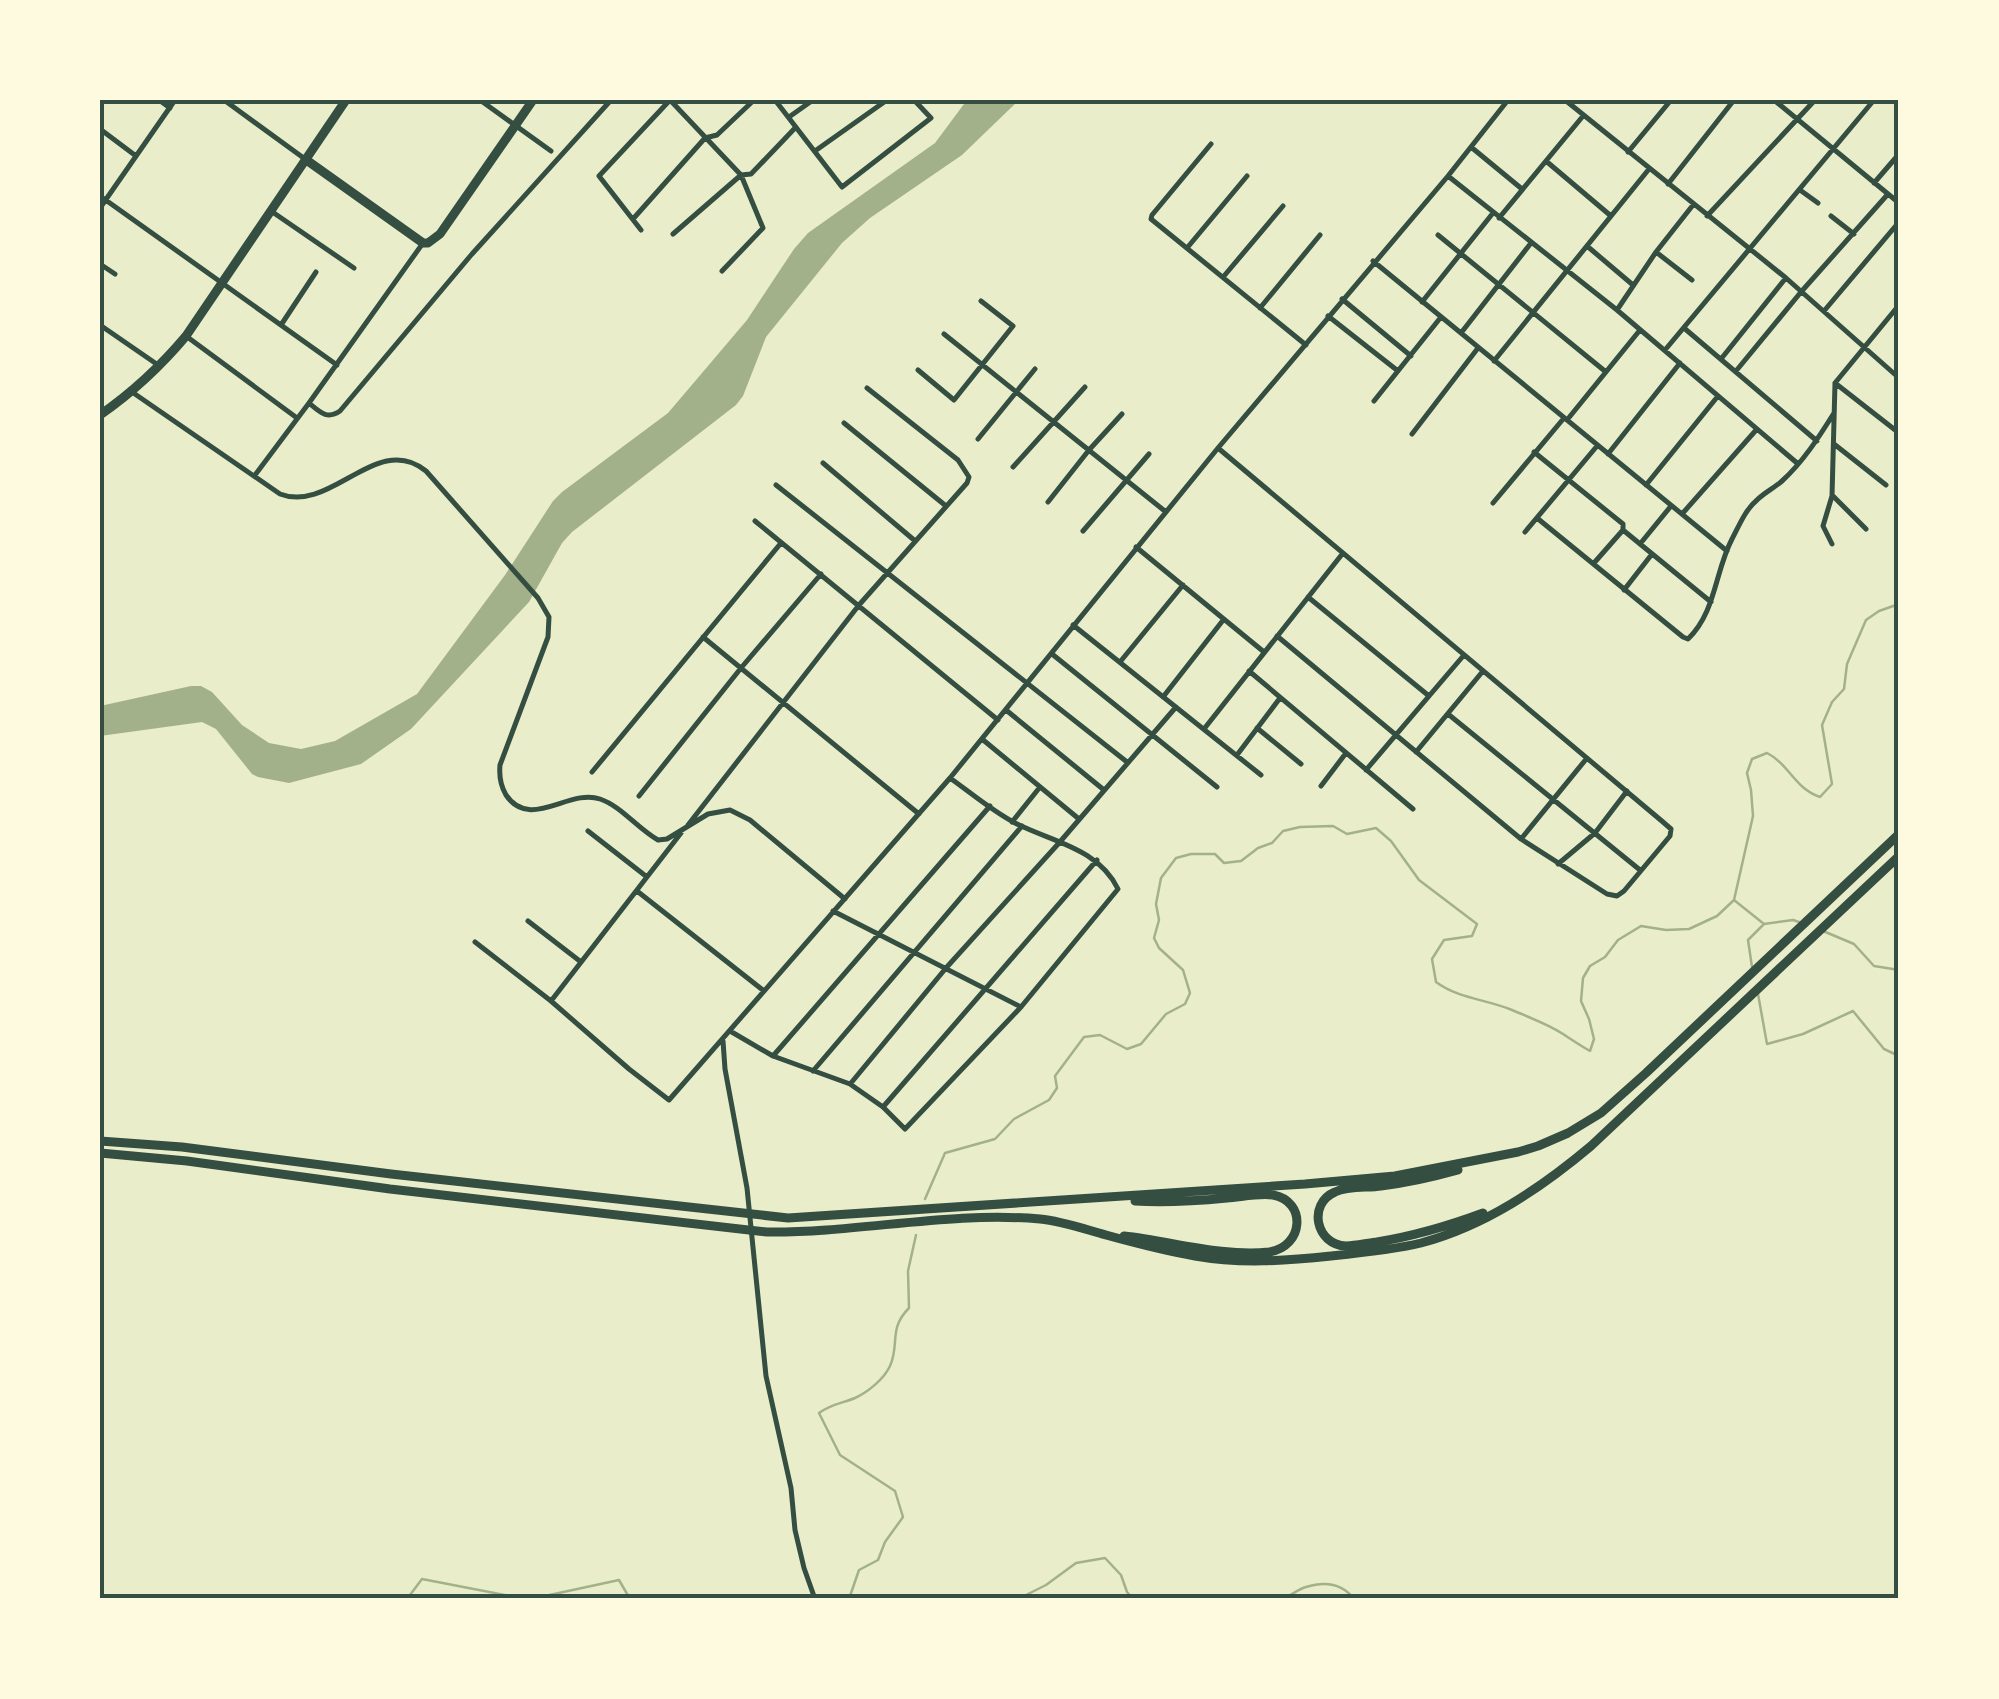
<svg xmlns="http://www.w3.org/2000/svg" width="1999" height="1699" font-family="Commissioner,sans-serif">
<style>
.water{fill:#a3b18a}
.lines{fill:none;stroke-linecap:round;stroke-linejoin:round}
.stream{stroke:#a3b18a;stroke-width:2.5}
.minor{stroke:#344e41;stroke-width:5}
.primary{stroke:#344e41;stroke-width:9}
.trunk{stroke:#344e41;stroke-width:9}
.neatline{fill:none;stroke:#344e41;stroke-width:4}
</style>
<rect width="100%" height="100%" fill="#e9edc9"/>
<path class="water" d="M967,100H1019L962,155L870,218L842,243L766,337L743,396L736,405L572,532L562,543L529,602L411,729L361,764L289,783L258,777L252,774L216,729L202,722L100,736V706L191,686H201L212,692L242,725L269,743L301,749L335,741L417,694L505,575L553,501L562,492L668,413L747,320L794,249L808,233L935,143Z"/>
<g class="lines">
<path class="stream" d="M1734,900L1764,924L1793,920L1802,923
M1823,931L1854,944L1874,966L1899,970
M1752,967L1748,940L1764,924
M1758,994L1767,1044L1803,1034L1853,1011L1884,1049L1899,1056
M925,1199L945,1153L995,1139L1014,1119L1049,1100L1057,1088L1055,1076L1084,1037L1100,1035L1127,1049L1141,1044L1166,1014L1185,1004L1190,993L1183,970L1159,948L1154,938L1159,920L1156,904L1161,878L1176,858L1191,854H1215L1224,863L1241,861L1258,848L1272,843L1283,831L1300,827L1333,826L1347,834L1376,828L1391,841L1419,880L1477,924L1472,936L1444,940L1432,959L1436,982C1459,999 1486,999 1512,1010C1528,1017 1548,1024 1563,1034C1572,1040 1581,1046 1590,1051L1594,1039L1589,1019L1581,1001L1583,978L1590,966L1605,957L1618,940L1641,926L1666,930L1689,929L1717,916L1734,900L1753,816L1751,790L1747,773L1752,759L1767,753C1789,764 1795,789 1820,797L1832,784L1822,725L1832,702L1844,689L1847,664L1866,620L1879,611L1899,604
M407,1599L422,1579L526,1599
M531,1599L619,1580L630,1599
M849,1599L859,1570L878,1560L885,1542L903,1517L895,1491L840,1455L819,1413C831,1404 843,1403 855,1398C868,1392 884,1379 890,1366C900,1344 888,1329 909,1308L908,1271L916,1235
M1018,1599L1046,1585L1076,1563L1105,1558L1121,1575L1127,1592L1133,1599
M1173,1599H1185
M1282,1599C1291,1596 1298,1589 1306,1587C1325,1581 1342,1583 1354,1599"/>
<path class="minor" d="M159,100L170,108
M224,100L305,159
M480,100L551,151
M670,100L741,175L763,228L722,271
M775,100L842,187L931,118L914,100
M1565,100L1786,278L1899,378
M1774,100L1899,203
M789,117L813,100
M100,129L136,156
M1211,144L1152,215L1151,219L1306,345
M1471,147L1522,189
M815,151L887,100
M1628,152L1671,100
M1546,161L1611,216
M1448,176L1617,310L1797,463
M1874,183L1899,154
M1668,184L1734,100
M1800,190L1818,203
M100,196L337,365
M100,208L175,100
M271,211L354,268
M1707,216L1815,100
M1831,216L1854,234
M1499,218L1583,116
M633,219L705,138L717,135L754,100
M641,230L599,176L670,100
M673,234L741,175L751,174L796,127
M1438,235L1606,372
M1587,246L1633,285
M1187,248L1247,176
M1656,252L1692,280
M1373,261L1727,551
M100,264L115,274
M1224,276L1283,206
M1342,299L1411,356
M1422,302L1493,213
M1260,308L1320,235
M1617,310L1656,252L1693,205
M1824,311L1899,222
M1328,316L1398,371
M100,325L158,365
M281,325L316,272
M1684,328L1817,441
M1461,333L1531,243
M944,334L1166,512
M186,336L297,418
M1665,350L1874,100
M1721,359L1785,279
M1494,361L1649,169
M918,370L954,400L1013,326L981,301
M1736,371L1801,292L1888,194
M1835,383L1899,433
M132,392L280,494C331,514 377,431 426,471L538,598L549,617L548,637L500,765C499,776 500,785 506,795C530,831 569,788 600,799C621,806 638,829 658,840L667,839L708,814L730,810L750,820L845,899
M1374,401L1441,317
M309,403C320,412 327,420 340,411L472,254L611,100
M1567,420L1640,330
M844,423L946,506
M1412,434L1478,348
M978,439L1035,369
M1834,444L1886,485
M1218,448L1663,822L1671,829L1670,836L1624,891L1617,896L1607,894L1521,839L1277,636
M1534,452L1623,524V530L1711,602
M1608,454L1680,363
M823,463L914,540
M1013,467L1085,387
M255,475L309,403L423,243
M776,485L1127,762
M1646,485L1718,396
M1833,496L1866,529
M1048,502L1089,450L1122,414
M1493,503L1564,418
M1682,514L1757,429
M1537,518L1683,637L1688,639C1716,612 1715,571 1732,539C1739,526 1745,510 1757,500C1764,493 1774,488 1782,481C1803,462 1819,437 1834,413
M755,521L998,720
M1083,531L1149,454
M1525,532L1597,446
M1640,544L1671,506
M1832,544L1823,526L1832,496L1835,383L1899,305
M1136,547L1264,652
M1594,563L1623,530
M1624,590L1652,554
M1308,597L1429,696
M1073,625L1261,775
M703,637L919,814
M1052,654L1217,787
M1120,662L1183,585
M1249,671L1413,809
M1163,697L1224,619
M1006,710L1104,790
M1448,714L1640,870
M1257,728L1301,764
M1204,729L1343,553
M982,739L1079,819
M1416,752L1483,671
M1237,755L1280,698
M1366,770L1464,655
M592,772L781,543
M1321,786L1346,753
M639,796L741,668L821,574
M1012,822L1040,787
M688,825L859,605L967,483L969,477L958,460L867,388
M588,831L647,877
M1521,839L1587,758
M1558,864L1595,833L1627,791
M637,891L764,991
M833,911L1021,1007
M528,921L581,962
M475,942L551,1001L629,1069L669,1100L950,778L1218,448L1448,176L1508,100
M551,1001L681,833
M730,1031L773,1056L850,1084L883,1107L905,1129L1021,1007L1118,889C1098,848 1052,842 1015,823C992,811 971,793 950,778
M723,1041L725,1069L747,1188L766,1376L791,1488L795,1530L804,1568L815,1599
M773,1056L990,806
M813,1071L1022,826
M851,1083L946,968L1059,843L1176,707
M883,1107L1097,860"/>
<path class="primary" d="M305,159L423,243H428L440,234L533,100
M100,415C133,392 160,367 186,336L346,100"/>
<path class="trunk" d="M100,1141L182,1147L391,1174L788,1218L1305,1184L1395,1176L1518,1152L1538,1146L1568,1133L1601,1113L1646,1073L1899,834
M100,1153L187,1161L390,1189L767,1232C858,1233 949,1211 1040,1219C1062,1221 1084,1229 1106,1235C1135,1243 1165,1251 1195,1256C1240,1264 1285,1261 1331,1256C1361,1253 1392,1250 1421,1243C1485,1226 1541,1188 1591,1146L1899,856
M1458,1170C1433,1177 1407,1183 1381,1186C1367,1188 1348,1186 1335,1192C1307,1204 1316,1245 1346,1246C1356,1246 1367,1243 1377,1242C1414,1236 1448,1226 1483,1213
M1124,1236C1171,1241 1222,1257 1269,1252C1304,1247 1307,1201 1273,1195C1259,1193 1241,1197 1227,1198C1196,1201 1165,1203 1135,1201"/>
</g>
<rect width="1999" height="1699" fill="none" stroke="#fefae0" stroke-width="205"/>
<rect x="102" y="102" width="1794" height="1494" class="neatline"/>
</svg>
